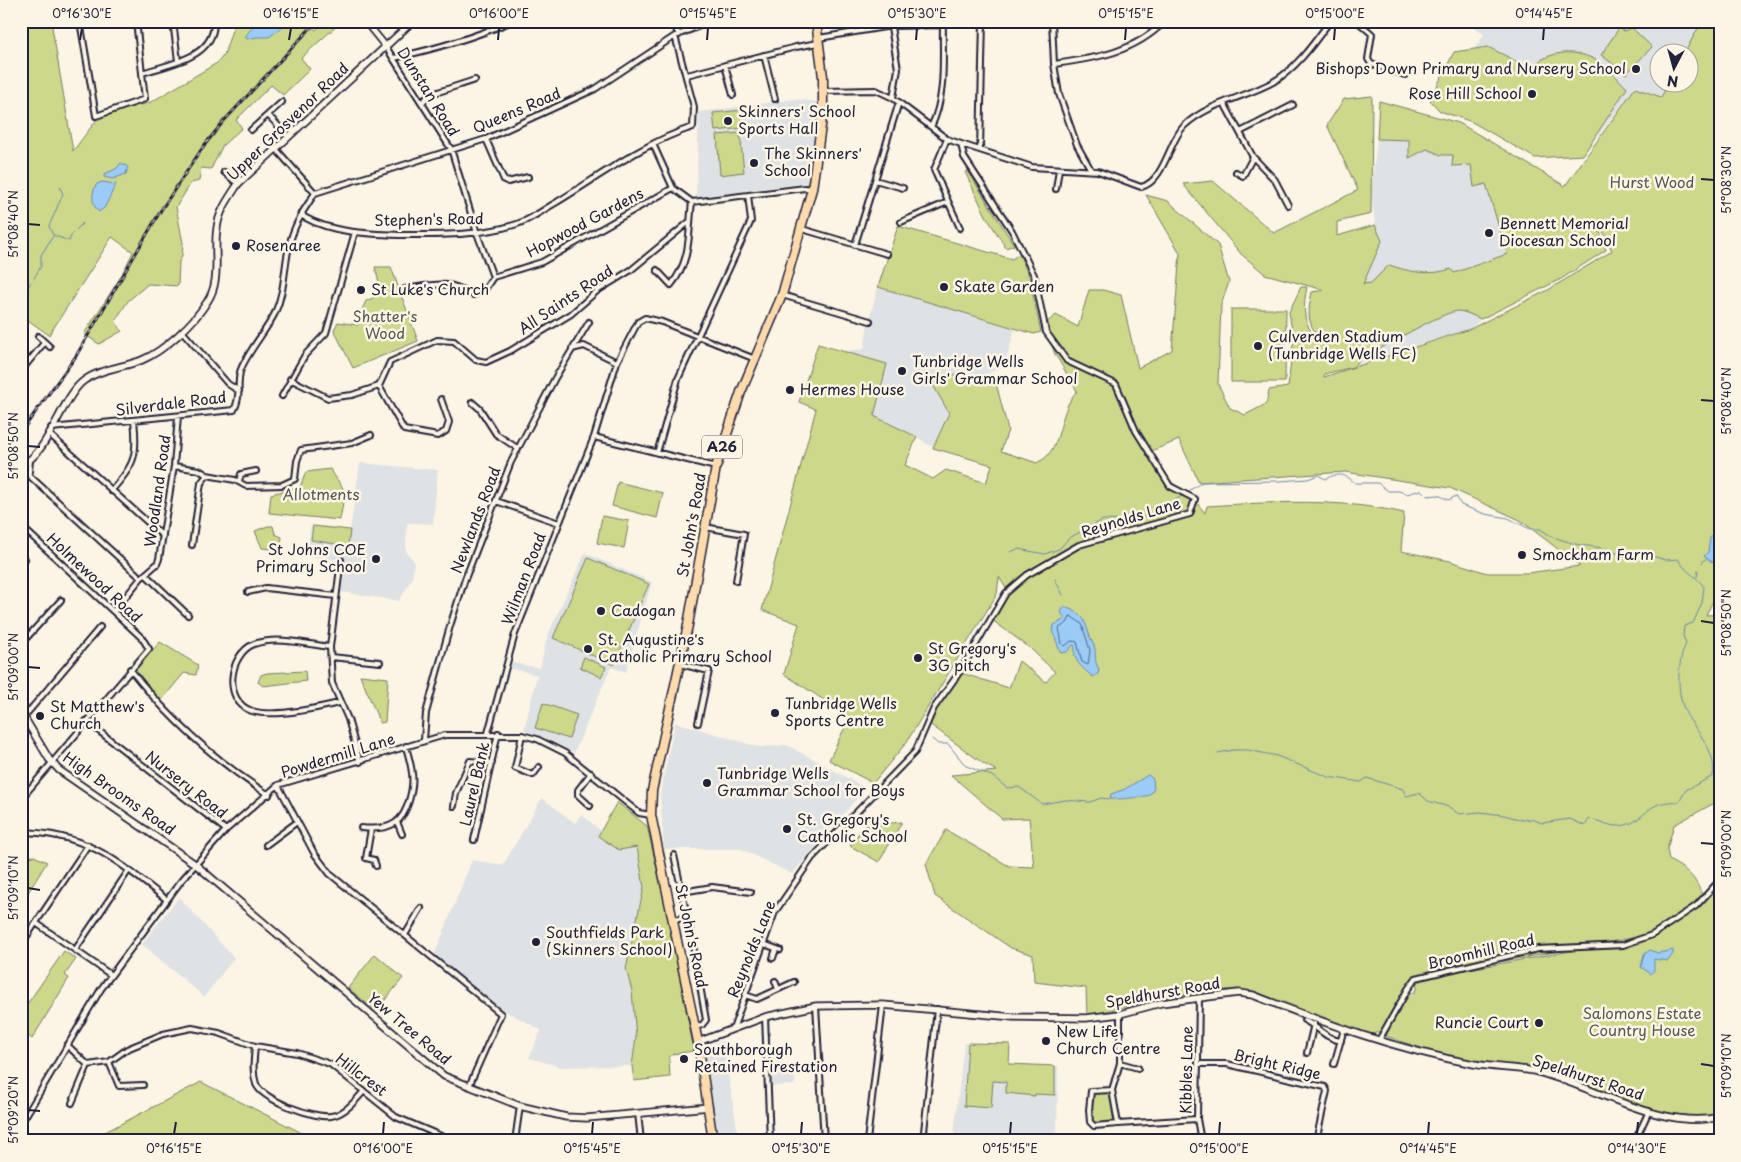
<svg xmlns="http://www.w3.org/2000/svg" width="1741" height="1162" font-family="'Playpen Sans',sans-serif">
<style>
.built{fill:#dfe2e4}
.green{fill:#cdd88b;stroke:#787d63;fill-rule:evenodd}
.water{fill:#9accf7;stroke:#6a88ac}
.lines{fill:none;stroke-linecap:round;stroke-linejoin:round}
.shore{stroke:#526686;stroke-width:1}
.stream{stroke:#6a88ac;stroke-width:1}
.street-casing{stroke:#22223b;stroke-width:8}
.secondary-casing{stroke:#22223b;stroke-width:9}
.highway-casing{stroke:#22223b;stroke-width:11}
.street{stroke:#fcf5e5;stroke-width:4}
.secondary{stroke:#fcf5e5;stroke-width:5.5}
.highway{stroke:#fedbac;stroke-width:8}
.rail-casing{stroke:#22223b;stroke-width:3}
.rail{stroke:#fcf5e5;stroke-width:1;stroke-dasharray:4;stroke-linecap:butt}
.ticks{fill:none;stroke:#22223b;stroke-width:2}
.poi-dot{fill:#22223b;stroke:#fcf5e5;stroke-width:2}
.labels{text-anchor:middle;stroke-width:5;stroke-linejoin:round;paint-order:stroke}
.shield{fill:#fcf5e5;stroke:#63616e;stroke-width:1}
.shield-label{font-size:14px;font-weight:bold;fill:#22223b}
.poi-label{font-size:15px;fill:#22223b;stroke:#fcf5e5;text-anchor:start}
.street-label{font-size:15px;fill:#22223b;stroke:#fcf5e5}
.park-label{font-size:15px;fill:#555953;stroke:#fcf5e5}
.neatline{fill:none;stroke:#22223b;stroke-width:2}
.ticks-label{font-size:12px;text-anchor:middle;fill:#22223b}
</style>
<rect width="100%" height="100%" fill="#fcf5e5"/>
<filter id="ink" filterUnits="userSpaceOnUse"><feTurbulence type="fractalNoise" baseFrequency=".02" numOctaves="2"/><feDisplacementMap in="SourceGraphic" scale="10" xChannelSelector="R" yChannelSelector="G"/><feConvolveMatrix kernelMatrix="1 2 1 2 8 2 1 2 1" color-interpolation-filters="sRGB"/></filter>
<g filter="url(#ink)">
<path class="built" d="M1465,21L1562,22L1711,21L1688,52H1658V82L1670,83L1661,97L1635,88L1583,155L1535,158L1472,122L1440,111L1430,100L1454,52L1474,50L1484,34Z
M796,99L818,102L807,183L696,197L699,112Z
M1379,101L1459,123L1584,198L1606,250L1561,279L1481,319L1470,329L1321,375L1316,332L1311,324L1309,305L1312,292L1352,287L1381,242L1375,225L1371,191L1377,139Z
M878,287L1015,329L1004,367L983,375H939L933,385L949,413L933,448L917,437L874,417L799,402L818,344L843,351L864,349L868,323Z
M360,463L438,470L433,524L407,523L406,552L414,561L412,579L399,601L341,592L347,561L306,556L311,525L350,530Z
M585,553L652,582L626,672L611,667L574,753L546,738L524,730L537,675L509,668L510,662L540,668L547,637Z
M675,722L759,747L787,745L866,788L792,874L741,849H664L660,795Z
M542,798L575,823L581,814L601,831L598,836L637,847L644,887L626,969L632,991L636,1037L632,1066L561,1067L529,1058L541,1030L503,1010L434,956L472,860L503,865Z
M179,897L234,958L204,997L142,944Z
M723,1041L739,1141H717L704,1046Z
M964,1043L1010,1044L1009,1064L1058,1066L1057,1141H953Z
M795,1064V1085L772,1086L771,1065Z"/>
<path class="green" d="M21,21H51L73,151L98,118L137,103L142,105L151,102L217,63L224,55L235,21H311L309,25L316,30L325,21H342L301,58L310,69L283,95L271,85L236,120L242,128L223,145L211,169L201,168L199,181L191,183L176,207L183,243L182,256L179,262L178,286L148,284L128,301L115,321L122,331L99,344L84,334L120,278L133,252L112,237L49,335L25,318L21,320Z
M1702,21H1720V587L1706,615L1720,614V800L1674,825L1667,849L1669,860C1690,872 1695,876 1704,900L1687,908L1690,914L1720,884V1114C1661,1124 1607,1091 1552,1074C1529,1067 1505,1067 1481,1062C1449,1056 1417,1048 1386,1036L1404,997L1408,993H1414L1417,987L1415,983L1419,978L1633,940L1643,936L1416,977L1381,1031L1370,1035L1253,991C1198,985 1141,1005 1087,1015L1086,988L1034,982L1033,955L1011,948L935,896L926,864L946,830L1009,866L1034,867L1029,818L1002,819L951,775L997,771L984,764L928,723L935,709L961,673L1009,688L1019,661L1046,682L1055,672L1030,648L992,620L1009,593L999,577L997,594L906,743L873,783L829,760L850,717L784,674L799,624L762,610L816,409L799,402L818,344L887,364L874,416L917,437L905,465L933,479L946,470L986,483L992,465L933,448L949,413L933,385L939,375H994L1008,430L1001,451L1037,463C1041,460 1045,459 1047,456C1063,439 1059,410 1077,391L1055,354L1044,325L1056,315L1078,327L1089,290H1103L1121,295L1138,368L1172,350L1180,253L1146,195L1168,201L1218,245L1229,282L1221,305L1218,384L1230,408L1245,415L1266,404L1269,390L1288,387L1293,344L1301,336L1292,331L1289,312L1301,287H1307C1303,307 1302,323 1317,339C1316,332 1313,330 1311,324C1307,314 1310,302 1312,292L1324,290L1265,274L1241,254L1183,184L1213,181L1274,233L1358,190L1327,125L1344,99L1372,96L1371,214L1337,222V236L1375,225L1382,241L1363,284L1371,283L1389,265C1410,272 1429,276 1451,269L1454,273L1507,254L1486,184L1474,187L1471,165L1452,166L1453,155H1441L1427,149L1409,158V140L1377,139L1379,101L1459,123L1565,186L1635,88L1661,97L1669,83L1688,82V52H1685ZM1599,229L1603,231L1612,251L1548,290L1470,329L1324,377V374L1353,367L1361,359C1379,350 1444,310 1459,311C1466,312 1474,316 1481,319L1561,279L1606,250ZM1179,440L1199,482L1345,472L1450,488L1520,520L1580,566L1527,573H1487L1450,561L1401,551L1404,513C1340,498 1271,502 1207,506L1205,513L1193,498L1177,489L1149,452Z
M1619,28L1624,31L1632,28L1652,47L1626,74L1601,55Z
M1488,47L1520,63L1534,65C1552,50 1576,49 1598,61C1608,67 1618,79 1627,88L1583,155L1535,158L1472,122L1440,111L1430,100L1454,52Z
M743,110L744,128L715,131L713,113Z
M740,133L744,172L720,175L717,135Z
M968,171L1014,245L1006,248L986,216L965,172Z
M898,226L1012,259L1019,254L1029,276L1041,332L1034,334L878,287Z
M375,267H391L418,341L353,368L334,330L338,322L358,325L360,314L366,301L382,294Z
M1231,309H1286L1285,382H1231Z
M330,469L345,491L340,520L269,513L271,494L300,487L306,472Z
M618,482L663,493L657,518L612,506Z
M602,516L629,521L624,548L597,543Z
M268,526H273L275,534L282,537L280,550L262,548L255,531Z
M313,526L350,530L348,546L311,540Z
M588,558L649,584L614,665L553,638Z
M160,642L198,665L196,675L184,673L161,701L134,670Z
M584,657L606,667L601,677L580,667Z
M305,671L306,681L263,686L258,682L261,675L267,673Z
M360,675L388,678L385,722L380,723Z
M543,703L577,715L569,739L535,728Z
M617,802L647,826L669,921L694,1051L672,1054L669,1058L670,1077L634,1081L632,1066L636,1037L632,991L626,969L644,887L637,847L619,850L598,836Z
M902,822L879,862L850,846L864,826Z
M34,856L47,862L21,904V858Z
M64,951L76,959L65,975L69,978L32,1039L21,1029V1013Z
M375,954L403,978L376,1011L348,988Z
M968,1043L1010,1044L1009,1064L1055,1066V1095L1035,1094V1096L1006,1093V1082L993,1081L991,1108L964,1106Z
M201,1082L318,1141H88Z
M1112,1090L1118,1124L1094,1126L1090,1122L1091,1091Z
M21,1137C34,1142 48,1135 65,1141H21Z"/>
<path class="water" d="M262,21H282L284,26L269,37H257L247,39L245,37L253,26Z
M121,163L128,167L126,174L113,179L104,177V174L116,169Z
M102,182L116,184L105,207L99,212C91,205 91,192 97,184Z
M1720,524V554L1717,560L1712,562L1704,556L1708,552L1710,538L1717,532Z
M1064,607C1082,613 1084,617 1089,634C1090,639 1094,644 1095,649C1096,658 1094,661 1099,669L1098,674L1093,677C1083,668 1072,662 1075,646L1073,645L1067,652L1061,653C1057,646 1057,639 1052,632L1054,625L1065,619L1061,612Z
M1148,775L1153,779L1154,789C1154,789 1150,795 1149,795C1147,797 1113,800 1110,799L1111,794L1125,789Z
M1650,950L1658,953L1673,950V954L1668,961L1654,959V970L1651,974L1641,967L1644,954Z"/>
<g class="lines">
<path class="shore" d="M1071,616L1082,624L1090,650L1088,665L1082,662L1077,642L1071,641L1065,646L1062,644L1059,628L1067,623Z"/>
<path class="stream" d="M60,187L63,194L49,226L53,235L69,241L72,234L83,223
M34,278L41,266V255L53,236
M21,304L24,301L23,295L31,282
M1010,552L1018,549L1045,554L1059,549L1069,538L1103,520L1130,521L1155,514L1202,482L1280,481L1308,479L1318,475L1325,479C1338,473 1344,473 1355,483H1378L1388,491H1399L1407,494L1421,490L1427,496L1438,495L1449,500L1456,496L1461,505L1485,514L1508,518L1530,529H1540L1553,537L1575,544L1602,548L1616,553L1638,552L1666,560L1678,559C1684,571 1696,575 1704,587L1702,603L1693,623L1684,626L1683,636L1686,644C1676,664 1676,701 1690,720C1701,736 1717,755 1713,776L1686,790L1679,802C1644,799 1647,823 1620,826C1609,827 1600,820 1589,819L1585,826L1570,819L1542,823L1531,819L1522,820L1504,815L1480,812L1459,814L1449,807L1428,801L1419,793L1406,796L1403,789L1367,778L1361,782L1328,777L1277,756L1248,750H1233L1218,753
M1702,563L1705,559
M1697,577L1698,570
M1055,579L1063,595
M932,739L938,744H948L966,766L992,776L1007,788L1019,787L1042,804L1065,800L1090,802L1101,798L1110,799"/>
<g class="street-casing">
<path id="street" d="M80,21L96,116L145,99L136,21
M173,21L178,61
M672,21L679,35
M890,21L898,69L893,98
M1052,21L1054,64L1059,94L1077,145L1091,170
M1357,21L1372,34L1368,59L1371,64L1405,75
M819,38L891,26L943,25
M386,47L451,149L477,233L493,277L542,262L673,188
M764,55L775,99
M394,58C435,49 473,38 512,21
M1054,64C1096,58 1134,53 1165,21
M725,65L733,95
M142,73C169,64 215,58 214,21
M687,75L796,47L818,43
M824,91L876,90L893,98L947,139L961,144L1032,167L1098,171L1141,187C1164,182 1169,141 1184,126C1208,103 1244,98 1273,82C1297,68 1314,43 1330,21
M422,103L429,95L475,80
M1224,103L1253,157L1275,180L1288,205
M268,115L288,136
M931,127C947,95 942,56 943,21
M251,130L282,102
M1240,132L1293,105
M486,139L504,180L508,182L528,177
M947,139L934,170L960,228
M653,144L673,188L692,202L805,188L812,189
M276,149L315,193L486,139L595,89L675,36L712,21
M980,149L983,21
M224,172L238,184
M1236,172L1243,176L1253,157
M875,180L903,188
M1056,189L1059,169
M315,193L302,213L304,217C332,233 368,234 400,235C439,235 480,236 517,224C531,220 544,209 557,202C600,176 645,142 693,127L694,107L675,36
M901,222L948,202
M802,229L887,254
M855,245L899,102
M657,270L671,285C692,260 688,233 692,202
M405,289C433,285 448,279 473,295L484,291L493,277
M782,295L870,321
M182,331L228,384L239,391
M38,336L50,347
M572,349L584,346L617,362
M21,371L44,343
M290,379L328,398L352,395L379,386
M379,386L390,362L437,340L454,341L476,360L486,362L510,351L571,314L597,291L631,270L689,222
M379,386L404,430L438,436L446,431L449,422L441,399
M282,396L305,355L326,333L355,232
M472,402L480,409L496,434L517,448
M51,428L234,410C241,398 237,385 240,372C245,355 267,330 275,313C290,279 280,250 302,214
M48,433L163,536
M594,437L716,467
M657,453L678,379L751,221L748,195
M174,466L199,470L207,475L235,480L246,486L282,485L295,479L297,461L301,450L352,443L371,435
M21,468L141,578
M29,473L30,460
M239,481L241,474L256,471
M111,491C135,465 138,455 134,420
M496,501L559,523
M21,526L142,638L149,649L21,799
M705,527L744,534L736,581
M192,545L201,483L207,475
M341,560L330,647L332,683L348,719L360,762
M21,564L25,559
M146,575L188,615
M248,592L266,588L336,596
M114,611L141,578L157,564L159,559L174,466L178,416
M21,644L61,600
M330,647C307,644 277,636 254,644C228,655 223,702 252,711C274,718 318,708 339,703
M331,657L380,662
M680,664L709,671L698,723
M130,669C170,720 214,760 269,795
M24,717L100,627
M86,721L226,830
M488,733L515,634L594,437L617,362L638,322L645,318L662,322L755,359
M522,735L515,768L533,775L539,767
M424,740L426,713L450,626L465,579L511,462L555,378L589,322
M278,785L314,853L330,874L501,1014L469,1086
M454,806L456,793L470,761L492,763
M590,806L578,795V790L591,773
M397,822L402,834
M361,828C371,829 386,829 395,823C408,815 414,787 412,773C411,764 408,755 406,746
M371,829L366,858L374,860L376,866
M21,832C87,833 118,861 167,900
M474,840L498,733
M266,845L297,822
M674,855L692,940L706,1020L702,1025L695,1027
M682,892L712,887L751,892
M674,920L687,917
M36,923L111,975
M405,935L421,908
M764,944L780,950
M21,945L88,845
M75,950L129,870
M773,958L776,949
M775,981L778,989
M745,995L757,999L794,982
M1199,999L1197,1119L1201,1141
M816,1006L824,1141
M1120,1014V1063L1112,1090L1118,1124L1197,1119
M765,1017L770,1141
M1304,1020C1317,1026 1326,1039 1341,1041
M733,1029L775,912L812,858L915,752L934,708L961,670L1006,593L1027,575L1079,545L1190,514L1195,499L1170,486L1136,431L1116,384L1067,361L1046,332L1034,275L1012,231L964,157L961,144
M1379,1040L1408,989L1416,978L1538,949L1623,945L1652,935L1696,906L1720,880
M67,1045L88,1065L109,1062L127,1049L163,1034L192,1028L219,1033L255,1046L297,1053L330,1064L396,1117L441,1136L444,1141
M255,1046C254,1059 252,1072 256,1084C262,1100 316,1119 331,1116C345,1114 356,1100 364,1091
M1307,1053L1314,1024
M109,1062L119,1086L143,1085
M1120,1063L1138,1068
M1198,1064H1227L1325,1087L1327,1091L1316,1141
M1334,1064L1344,1029
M1112,1090L1091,1091L1089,1110L1090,1122L1094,1126L1118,1124
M72,1103L88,1065
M638,1113L641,1141
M21,1120L25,1117L101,989L181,881L226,830L278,785L445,735H522L537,739L565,753L639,813L651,815
M515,1141L520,1106
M867,1141L883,1005
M923,1141L937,1009
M1635,1141L1649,1111"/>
</g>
<g class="secondary-casing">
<path id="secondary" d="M365,21L386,47
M21,464C45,459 61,401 81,383C97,369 122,368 142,360C164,351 194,323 207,302C222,280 213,253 217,228C219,211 229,198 238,184L413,21
M21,712L49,759L59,770L195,864L444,1076L520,1106L566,1117L587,1118L709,1107
M698,1042L765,1017L816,1006L883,1005L1013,1017L1086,1018L1120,1014L1161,1003L1238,993L1253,995C1324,1023 1398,1050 1474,1064C1495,1068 1517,1067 1538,1072C1594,1086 1662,1131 1720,1117"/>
</g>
<g class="highway-casing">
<path id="highway" d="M713,1141L698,1042L651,815L652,791L688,625L716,467L741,392L782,295L812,189L823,112V77L816,21"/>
</g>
<use href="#street" class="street"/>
<use href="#secondary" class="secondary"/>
<use href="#highway" class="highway"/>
<g class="rail-casing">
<path id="rail" d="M21,432L76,356L161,210L203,147L223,122L317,21"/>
</g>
<use href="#rail" class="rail"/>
</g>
</g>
<path class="ticks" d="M80,40L82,28M289,40L291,28M498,40L499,28M707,40L708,28M916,40L917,28M1125,40L1126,28M1334,40L1335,28M1543,40L1544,28M1701,179L1714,180M28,224L40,225M1701,400L1714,401M28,446L40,447M1701,621L1714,623M28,667L40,668M1701,843L1714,844M28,888L40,890M1701,1064L1714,1066M28,1110L40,1111M174,1134L176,1122M383,1134L384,1122M592,1134L593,1122M801,1134L802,1122M1010,1134L1011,1122M1219,1134L1220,1122M1428,1134L1429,1122M1637,1134L1638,1122"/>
<g class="poi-dot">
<circle cx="1636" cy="69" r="5"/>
<circle cx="1532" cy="94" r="5"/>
<circle cx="728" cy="121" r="5"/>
<circle cx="754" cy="163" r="5"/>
<circle cx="1489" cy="233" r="5"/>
<circle cx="236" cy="246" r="5"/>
<circle cx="944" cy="287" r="5"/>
<circle cx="361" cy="290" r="5"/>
<circle cx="1258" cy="346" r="5"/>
<circle cx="902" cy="371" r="5"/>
<circle cx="790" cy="390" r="5"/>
<circle cx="1522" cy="555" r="5"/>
<circle cx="376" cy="559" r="5"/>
<circle cx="601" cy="611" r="5"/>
<circle cx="588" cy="649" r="5"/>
<circle cx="918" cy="658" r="5"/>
<circle cx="775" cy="713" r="5"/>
<circle cx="40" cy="716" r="5"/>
<circle cx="707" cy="783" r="5"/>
<circle cx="787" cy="829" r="5"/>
<circle cx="536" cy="942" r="5"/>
<circle cx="1539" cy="1023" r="5"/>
<circle cx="1046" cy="1041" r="5"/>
<circle cx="684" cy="1059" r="5"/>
</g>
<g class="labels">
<rect class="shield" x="702" y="435.5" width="40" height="23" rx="4"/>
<g class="shield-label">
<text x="722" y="452">A26</text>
</g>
<g class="poi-label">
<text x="1626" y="74" text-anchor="end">Bishops Down Primary and Nursery School</text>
<text x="1522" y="99" text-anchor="end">Rose Hill School</text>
<text x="738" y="117">Skinners' School<tspan x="738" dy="17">Sports Hall</tspan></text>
<text x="764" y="159">The Skinners'<tspan x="764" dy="17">School</tspan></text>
<text x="1499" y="229">Bennett Memorial<tspan x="1499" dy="17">Diocesan School</tspan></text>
<text x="246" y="251">Rosenaree</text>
<text x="954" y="292">Skate Garden</text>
<text x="371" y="295">St Luke's Church</text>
<text x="1268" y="342">Culverden Stadium<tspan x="1268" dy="17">(Tunbridge Wells FC)</tspan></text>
<text x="912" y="367">Tunbridge Wells<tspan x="912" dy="17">Girls' Grammar School</tspan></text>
<text x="800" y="395">Hermes House</text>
<text x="366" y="555" text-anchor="end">St Johns COE<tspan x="366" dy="17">Primary School</tspan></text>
<text x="1532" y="560">Smockham Farm</text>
<text x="611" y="616">Cadogan</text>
<text x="598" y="645">St. Augustine's<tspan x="598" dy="17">Catholic Primary School</tspan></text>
<text x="928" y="654">St Gregory's<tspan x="928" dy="17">3G pitch</tspan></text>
<text x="785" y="709">Tunbridge Wells<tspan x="785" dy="17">Sports Centre</tspan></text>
<text x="50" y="712">St Matthew's<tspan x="50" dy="17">Church</tspan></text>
<text x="717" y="779">Tunbridge Wells<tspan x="717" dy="17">Grammar School for Boys</tspan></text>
<text x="797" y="825">St. Gregory's<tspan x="797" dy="17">Catholic School</tspan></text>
<text x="546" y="938">Southfields Park<tspan x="546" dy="17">(Skinners School)</tspan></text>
<text x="1529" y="1028" text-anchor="end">Runcie Court</text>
<text x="1056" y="1037">New Life<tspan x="1056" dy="17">Church Centre</tspan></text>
<text x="694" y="1055">Southborough<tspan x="694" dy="17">Retained Firestation</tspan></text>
</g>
<g class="street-label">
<text transform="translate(428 92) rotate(58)" y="5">Dunstan Road</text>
<text transform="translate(517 111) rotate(-23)" y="5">Queens Road</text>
<text transform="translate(288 122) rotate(-44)" y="5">Upper Grosvenor Road</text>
<text transform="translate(429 220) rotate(-1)" y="5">Stephen's Road</text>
<text transform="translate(585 223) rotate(-28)" y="5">Hopwood Gardens</text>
<text transform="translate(566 300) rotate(-34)" y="5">All Saints Road</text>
<text transform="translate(171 404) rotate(-7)" y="5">Silverdale Road</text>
<text transform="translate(158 491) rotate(-82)" y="5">Woodland Road</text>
<text transform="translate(1131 518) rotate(-17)" y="5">Reynolds Lane</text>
<text transform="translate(476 520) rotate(-69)" y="5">Newlands Road</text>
<text transform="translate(692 525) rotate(-80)" y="5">St John's Road</text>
<text transform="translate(94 578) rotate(43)" y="5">Holmewood Road</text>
<text transform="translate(524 579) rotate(-69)" y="5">Wilman Road</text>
<text transform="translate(338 756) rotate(-17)" y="5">Powdermill Lane</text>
<text transform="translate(475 784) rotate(-77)" y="5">Laurel Bank</text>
<text transform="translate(186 785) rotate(38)" y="5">Nursery Road</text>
<text transform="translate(119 794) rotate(35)" y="5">High Brooms Road</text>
<text transform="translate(691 936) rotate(78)" y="5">St John's Road</text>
<text transform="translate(752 949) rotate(-68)" y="5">Reynolds Lane</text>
<text transform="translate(1481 952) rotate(-13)" y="5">Broomhill Road</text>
<text transform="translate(1163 993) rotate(-10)" y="5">Speldhurst Road</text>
<text transform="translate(409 1029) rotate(40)" y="5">Yew Tree Road</text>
<text transform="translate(1277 1065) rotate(13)" y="5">Bright Ridge</text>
<text transform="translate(1187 1070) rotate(-89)" y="5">Kibbles Lane</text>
<text transform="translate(361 1075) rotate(37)" y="5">Hillcrest</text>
<text transform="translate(1588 1078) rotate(18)" y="5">Speldhurst Road</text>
</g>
<g class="park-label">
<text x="1652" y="188">Hurst Wood</text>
<text x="385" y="322">Shatter's<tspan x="385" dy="17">Wood</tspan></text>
<text x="321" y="500">Allotments</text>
<text x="1642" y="1019">Salomons Estate<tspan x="1642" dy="17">Country House</tspan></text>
</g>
</g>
<rect width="1741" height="1162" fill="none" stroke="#fcf5e5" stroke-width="55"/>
<g transform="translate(1674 68) rotate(186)"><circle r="24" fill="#fcf5e5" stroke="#a5a1a1"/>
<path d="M0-4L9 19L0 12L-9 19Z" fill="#22223b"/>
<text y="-8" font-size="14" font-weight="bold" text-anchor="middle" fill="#22223b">N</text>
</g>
<rect x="28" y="28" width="1686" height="1106" class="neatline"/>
<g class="ticks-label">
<text x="82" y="18">0°16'30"E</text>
<text x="291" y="18">0°16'15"E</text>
<text x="499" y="18">0°16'00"E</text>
<text x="708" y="18">0°15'45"E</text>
<text x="917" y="18">0°15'30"E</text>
<text x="1126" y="18">0°15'15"E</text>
<text x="1335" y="18">0°15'00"E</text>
<text x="1544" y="18">0°14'45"E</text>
<text transform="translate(1727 180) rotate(-90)" y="4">51°08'30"N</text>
<text transform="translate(14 224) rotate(-90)" y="4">51°08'40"N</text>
<text transform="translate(1727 401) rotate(-90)" y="4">51°08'40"N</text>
<text transform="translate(14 446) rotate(-90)" y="4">51°08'50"N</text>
<text transform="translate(1727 623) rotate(-90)" y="4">51°08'50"N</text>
<text transform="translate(14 667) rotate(-90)" y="4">51°09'00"N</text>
<text transform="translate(1727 844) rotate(-90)" y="4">51°09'00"N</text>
<text transform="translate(14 888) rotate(-90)" y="4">51°09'10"N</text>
<text transform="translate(1727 1066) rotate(-90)" y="4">51°09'10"N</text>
<text transform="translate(14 1110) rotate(-90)" y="4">51°09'20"N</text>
<text x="174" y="1153">0°16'15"E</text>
<text x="383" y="1153">0°16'00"E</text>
<text x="592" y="1153">0°15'45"E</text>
<text x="801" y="1153">0°15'30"E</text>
<text x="1010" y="1153">0°15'15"E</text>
<text x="1219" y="1153">0°15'00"E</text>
<text x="1428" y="1153">0°14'45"E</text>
<text x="1637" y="1153">0°14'30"E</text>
</g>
</svg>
